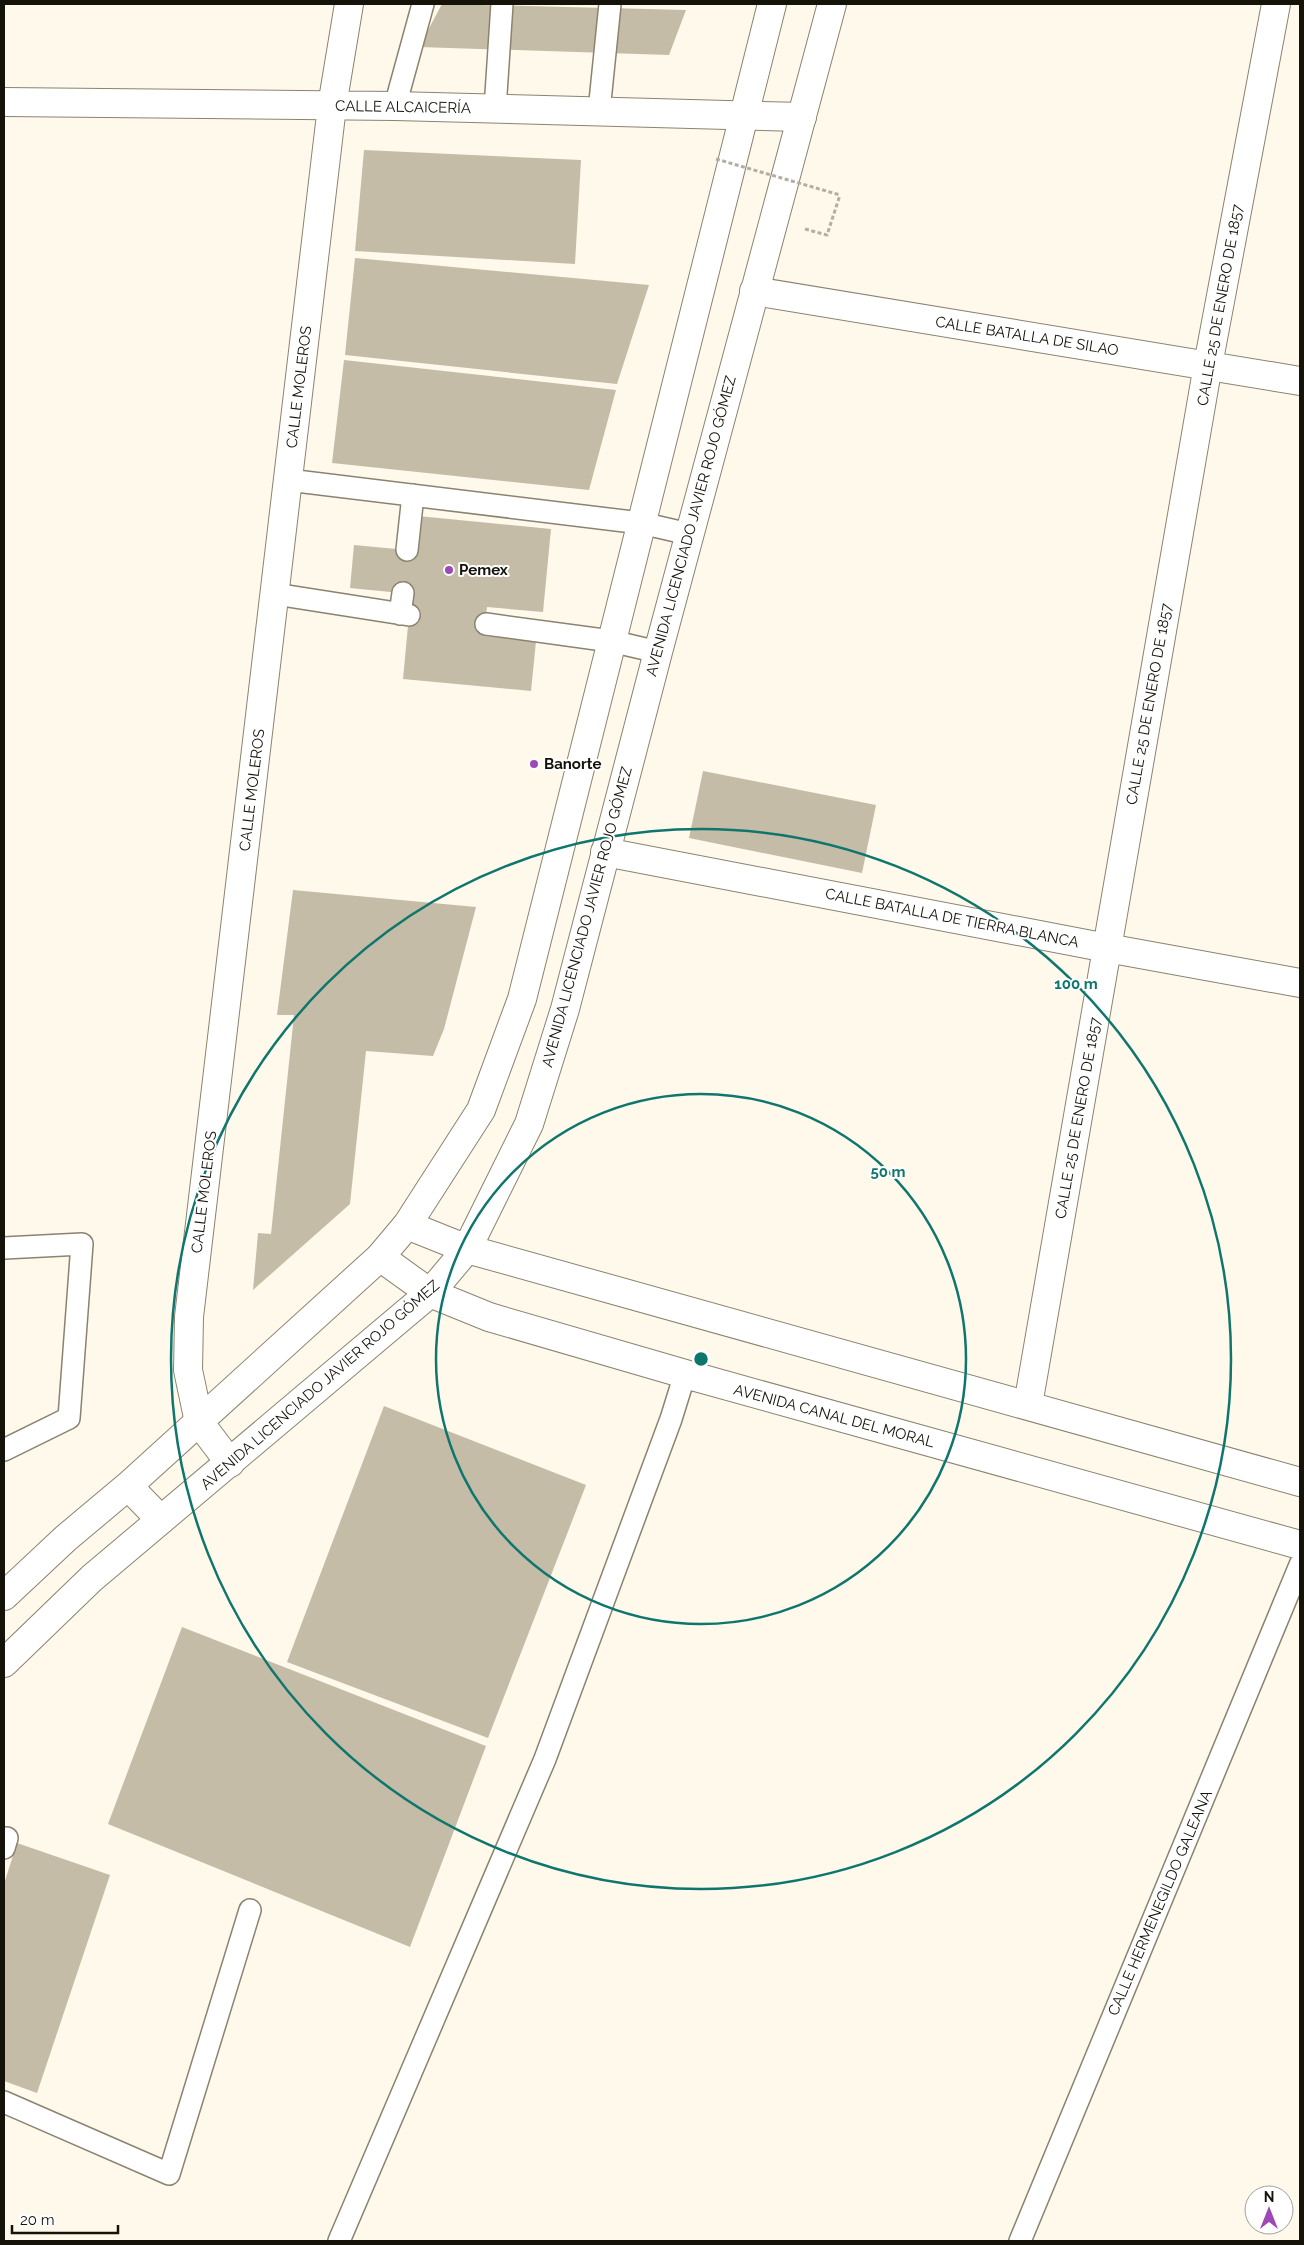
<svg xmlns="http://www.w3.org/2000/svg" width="1304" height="2245" font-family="Raleway,sans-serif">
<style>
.building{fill:#c5bca7}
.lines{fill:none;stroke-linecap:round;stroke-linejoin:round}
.service-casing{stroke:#8b836f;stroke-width:24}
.minor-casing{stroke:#8b836f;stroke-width:30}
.secondary-casing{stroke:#8b836f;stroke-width:30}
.primary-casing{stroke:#8b836f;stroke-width:30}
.path{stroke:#b3aea3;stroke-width:3;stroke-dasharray:4 2.5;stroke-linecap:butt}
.service{stroke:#fff;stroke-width:21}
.minor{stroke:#fff;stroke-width:28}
.secondary{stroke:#fff;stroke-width:28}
.primary{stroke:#fff;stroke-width:28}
.path-bridge{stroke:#b3aea3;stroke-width:3;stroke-dasharray:4 2.5;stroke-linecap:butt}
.ring{fill:none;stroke:#0f766e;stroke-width:2.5}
.poi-dot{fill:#9d48b6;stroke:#fff;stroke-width:2}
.labels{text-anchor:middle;stroke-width:4;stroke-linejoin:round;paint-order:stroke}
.street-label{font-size:15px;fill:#15120a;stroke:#fff}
.poi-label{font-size:15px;font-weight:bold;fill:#15120a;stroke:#fff;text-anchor:start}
.centre{fill:#0f766e;stroke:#fff;stroke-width:2.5}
.ring-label{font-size:15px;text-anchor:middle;font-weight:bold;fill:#0f766e;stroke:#fff;stroke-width:4;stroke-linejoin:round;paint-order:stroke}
</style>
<rect width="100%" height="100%" fill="#fff9ec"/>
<path class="building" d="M442,4L686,10L669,55L419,47Z
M364,150L581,160L575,264L355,251Z
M355,258L649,285L617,384L345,355Z
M344,360L616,390L589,490L332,463Z
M418,516L551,529L543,612L487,607L484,636L536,641L531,691L403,679L411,594L350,588L354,545L407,550Z
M703,771L876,805L862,873L689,838Z
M293,890L476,907L444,1029L433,1056L366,1051L350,1204L253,1290L258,1233L271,1234L294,1015H277Z
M384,1406L586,1485L488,1738L287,1662Z
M182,1627L486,1746L410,1947L108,1824Z
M17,1843L110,1875L37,2093L4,2081V1884Z"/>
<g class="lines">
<g class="service-casing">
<path id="service" d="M395,106L423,4
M495,109L502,4
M599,111L610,4
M288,480L641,523L689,534
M407,550L413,495
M275,594L409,615
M400,614L403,593
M486,624L611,641L658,652
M4,1248L82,1244L69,1418L4,1450
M4,1848L7,1838
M4,2102L169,2174L250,1910
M339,2241L545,1759L671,1419L685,1374
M1020,2241L1300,1565"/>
</g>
<g class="minor-casing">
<path id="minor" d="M4,102L395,106L802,117
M754,291L1300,381
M605,852L1107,948L1300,983
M1028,1405L1208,365L1276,4
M230,1463L199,1422L188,1370L189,1317L332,106L349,4"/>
</g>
<g class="secondary-casing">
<path id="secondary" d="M407,1225L467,1249L1300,1482
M380,1257L430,1293L489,1317L685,1374L1300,1545"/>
</g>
<g class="primary-casing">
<path id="primary" d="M128,1486L161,1520
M4,1596L66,1538L128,1486L380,1257L407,1225L481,1110L522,999L772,4
M4,1663L92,1578L430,1293L467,1249L529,1124L565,1009L658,652L832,4"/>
</g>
<path class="path" d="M805,229L827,235L840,195"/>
<use href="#service" class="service"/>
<use href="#minor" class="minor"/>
<use href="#secondary" class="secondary"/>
<use href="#primary" class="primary"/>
<path class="path-bridge" d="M716,159L840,195"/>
</g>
<g class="ring">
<circle cx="701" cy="1359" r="265"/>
<circle cx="701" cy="1359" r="530"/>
</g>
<g class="poi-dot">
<circle cx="449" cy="570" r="5"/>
<circle cx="534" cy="764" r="5"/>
</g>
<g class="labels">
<g class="street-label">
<text transform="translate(403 107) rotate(1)" y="5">CALLE ALCAICERÍA</text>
<text transform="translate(1220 305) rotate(-80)" y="5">CALLE 25 DE ENERO DE 1857</text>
<text transform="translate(1027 336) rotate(9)" y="5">CALLE BATALLA DE SILAO</text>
<text transform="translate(299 387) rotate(-83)" y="5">CALLE MOLEROS</text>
<text transform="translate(691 526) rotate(-75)" y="5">AVENIDA LICENCIADO JAVIER ROJO GÓMEZ</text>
<text transform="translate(1149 704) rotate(-80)" y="5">CALLE 25 DE ENERO DE 1857</text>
<text transform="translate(252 790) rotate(-83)" y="5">CALLE MOLEROS</text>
<text transform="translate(587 917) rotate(-75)" y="5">AVENIDA LICENCIADO JAVIER ROJO GÓMEZ</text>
<text transform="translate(952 918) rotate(11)" y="5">CALLE BATALLA DE TIERRA BLANCA</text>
<text transform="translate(1078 1118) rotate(-80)" y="5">CALLE 25 DE ENERO DE 1857</text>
<text transform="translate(204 1192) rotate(-83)" y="5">CALLE MOLEROS</text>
<text transform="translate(320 1385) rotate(-41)" y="5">AVENIDA LICENCIADO JAVIER ROJO GÓMEZ</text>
<text transform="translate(834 1416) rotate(15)" y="5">AVENIDA CANAL DEL MORAL</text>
<text transform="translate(1160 1903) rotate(-67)" y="5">CALLE HERMENEGILDO GALEANA</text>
</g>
<g class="poi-label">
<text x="459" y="575">Pemex</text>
<text x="544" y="769">Banorte</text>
</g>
</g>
<circle cx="701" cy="1359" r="8" class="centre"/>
<g class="ring-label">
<text x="1076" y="989">100 m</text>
<text x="888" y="1177">50 m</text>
</g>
<rect width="1304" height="2245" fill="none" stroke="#15120a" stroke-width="10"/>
<g transform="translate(1269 2210)"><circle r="24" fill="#ffffff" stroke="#a1a09d"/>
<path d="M0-4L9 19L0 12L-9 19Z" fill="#9d48b6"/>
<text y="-8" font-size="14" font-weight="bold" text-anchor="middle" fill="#15120a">N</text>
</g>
<path d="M12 2225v8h106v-8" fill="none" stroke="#15120a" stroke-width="2.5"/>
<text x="20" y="2225" font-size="15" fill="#15120a" stroke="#ffffff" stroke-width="4" paint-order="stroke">20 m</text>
</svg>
